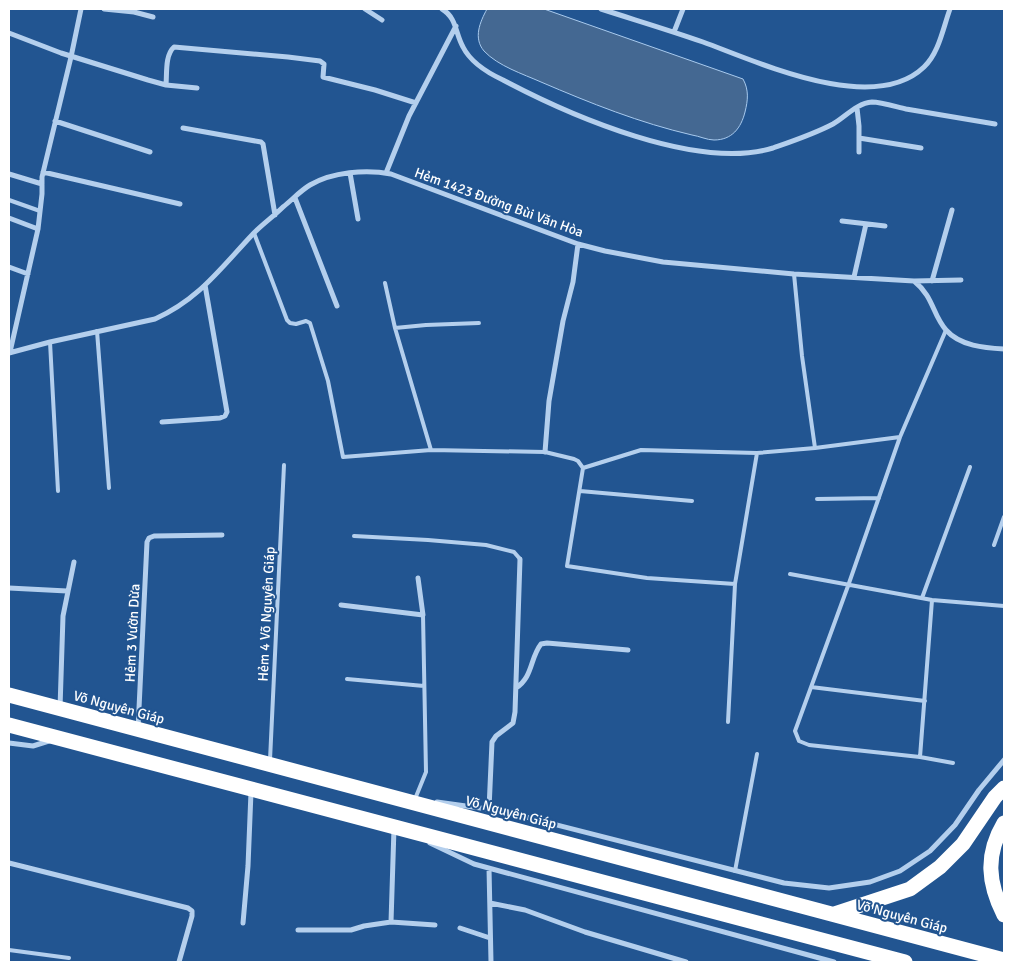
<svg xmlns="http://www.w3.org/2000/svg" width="1013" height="971" font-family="Signika,sans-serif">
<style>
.water{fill:#446892;stroke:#a8caee}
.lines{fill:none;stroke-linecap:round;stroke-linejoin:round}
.lane{stroke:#b4cfed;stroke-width:4}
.street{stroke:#b4cfed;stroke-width:5}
.highway{stroke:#fff;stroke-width:15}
.labels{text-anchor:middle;stroke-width:4;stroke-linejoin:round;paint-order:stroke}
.street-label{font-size:14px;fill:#fff;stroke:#225591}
</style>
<rect width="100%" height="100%" fill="#225591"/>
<path class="water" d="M487,9H544L743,79C749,90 748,100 745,112C741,128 732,140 714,140C707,140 699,136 692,135C640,123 590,103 541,82C523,74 498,66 484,51C473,38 480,22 487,9Z"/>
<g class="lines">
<path class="lane" d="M9,200L40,211
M254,233L287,320L290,323L296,324L306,321L310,323L328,381L343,457L431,450L545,452L574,459L578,461L583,468L641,450L757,453L815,448L900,437
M794,274L802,356L815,448
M385,283L395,328L431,450
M395,328L426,325L479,323
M97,331L109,488
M50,342L58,491
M583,468L567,566L647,578L735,584
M580,491L692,501
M817,499L879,498
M354,536L428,540L486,545L514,552L520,559
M994,545L1004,517
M790,574L932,600L1004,606
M922,598L970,467
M932,600L920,757L809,745L799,741L795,731L848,586L900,437L946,330
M347,679L424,686
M811,687L925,701
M728,722L735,584L757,453
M920,757L953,763
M270,760L284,465
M415,799L426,772L423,615
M735,871L757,754
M9,950L69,958"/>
<path class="street" d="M104,9L134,12L153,17
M365,9L382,20
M442,9C457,18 455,33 463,47C471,63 488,73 503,80C571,116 697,171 773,148C793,141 814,134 833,124C845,117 857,103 872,102C881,102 897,107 906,109C936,114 965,119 995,124
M601,9C635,20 669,30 703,42C758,62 873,116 924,67C939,53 943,28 950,9
M674,32L683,9
M9,33L61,53L148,80L166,85L197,88
M166,85C167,73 165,55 174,47L288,57L320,61L324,64L323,77L375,90L416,103
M857,108L859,126V152
M55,121L150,152
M183,128L261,142L263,144L275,215
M859,138L921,148
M43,172L180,204
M350,173L358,219
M386,173L409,116L456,26
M9,174L42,184
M295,198L337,306
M9,218L38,229
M842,221L885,226
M9,267L28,274
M854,277L866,224
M914,281L961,280
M932,281L952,210
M10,352L38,229L42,194V177L71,57L81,9
M9,353L50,342L155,319C198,300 220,269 252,235C261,225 273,217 283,207C292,200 300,191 310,185C332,172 366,169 391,174L578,244L605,251L663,262L794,274L914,281C934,297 932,314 946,330C960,346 985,348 1004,349
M162,422L220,418L225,416L227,412L205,285
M545,452L549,401L563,321L573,282L578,244
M9,588L67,591
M341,605L423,615L418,578
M516,688C533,677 530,658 541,644L547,643L628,650
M60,708L63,616L74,562
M138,729L147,542L149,538L154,536L222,535
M9,743L33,746L52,740
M437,802L502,811L784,883L829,888L870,882L900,871L930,851L955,825L979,790L1004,760
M489,809L492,742L496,736L513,723L515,712L520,559
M430,843L474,864L834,962
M9,863L188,908L192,911V916L179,962
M489,868L491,962
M490,903L525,910L585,932L686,962
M391,922L394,828
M243,923L248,866L251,792
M460,928L490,938
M298,930H351L364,926L391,922L435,925"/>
<path class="highway" d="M9,695L1004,960
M9,725L905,962
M1004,823C985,855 988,883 1004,915
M834,914L910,889L940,867L963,844L995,797L1004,788"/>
</g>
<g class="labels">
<g class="street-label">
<text transform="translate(499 202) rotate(20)" y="5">Hẻm 1423 Đường Bùi Văn Hòa</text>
<text transform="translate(266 614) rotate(-87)" y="5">Hẻm 4 Võ Nguyên Giáp</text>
<text transform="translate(132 633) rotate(-87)" y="5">Hẻm 3 Vườn Dừa</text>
<text transform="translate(119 707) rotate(15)" y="5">Võ Nguyên Giáp</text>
<text transform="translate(511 812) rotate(15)" y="5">Võ Nguyên Giáp</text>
<text transform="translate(902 916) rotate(15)" y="5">Võ Nguyên Giáp</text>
</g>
</g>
<rect width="1013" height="971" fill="none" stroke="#ffffff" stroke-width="20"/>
</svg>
